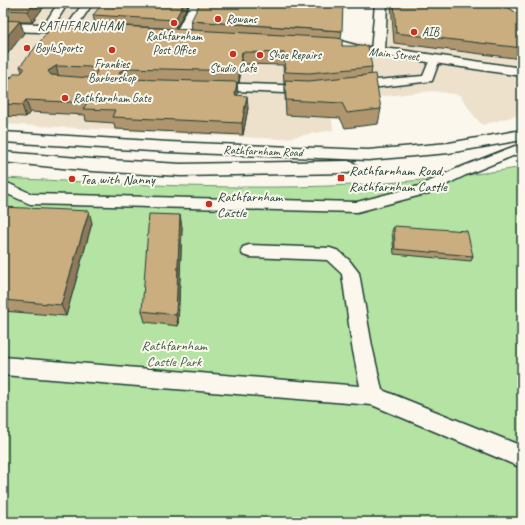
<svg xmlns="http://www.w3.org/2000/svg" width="525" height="525" font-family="Caveat,sans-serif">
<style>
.built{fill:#ede1cc}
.green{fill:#b4e3a3;stroke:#6a906c}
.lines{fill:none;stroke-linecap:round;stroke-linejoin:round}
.service-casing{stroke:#1f3d34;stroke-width:3}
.minor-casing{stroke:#1f3d34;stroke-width:3}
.tertiary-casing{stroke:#1f3d34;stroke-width:3}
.secondary-casing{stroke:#1f3d34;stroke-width:3}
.service{fill:#fbf7ec;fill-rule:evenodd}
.minor{fill:#fbf7ec;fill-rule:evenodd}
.tertiary{fill:#fbf7ec;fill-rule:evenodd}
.secondary{fill:#fbf7ec;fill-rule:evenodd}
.wall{fill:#af966e;stroke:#1f3d34}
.shaded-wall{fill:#8e7a5a;stroke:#1f3d34}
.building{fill:#cbae80;stroke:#1f3d34;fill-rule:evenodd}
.poi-dot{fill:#c8321e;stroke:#fbf7ec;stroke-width:1.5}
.labels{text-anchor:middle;stroke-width:4;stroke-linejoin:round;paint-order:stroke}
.far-poi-label{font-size:12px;fill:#1f3d34;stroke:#fbf7ec;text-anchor:start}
.far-street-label{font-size:12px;fill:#1f3d34;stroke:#fbf7ec}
.far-quarter-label{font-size:13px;letter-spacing:1px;fill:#1f3d34;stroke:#fbf7ec}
.poi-label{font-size:14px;fill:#1f3d34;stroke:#fbf7ec;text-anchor:start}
.park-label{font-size:14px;fill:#3d5e4a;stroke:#fbf7ec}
</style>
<rect width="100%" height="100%" fill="#fbf7ec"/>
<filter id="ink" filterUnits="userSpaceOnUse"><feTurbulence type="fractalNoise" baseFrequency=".025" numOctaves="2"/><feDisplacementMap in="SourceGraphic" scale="8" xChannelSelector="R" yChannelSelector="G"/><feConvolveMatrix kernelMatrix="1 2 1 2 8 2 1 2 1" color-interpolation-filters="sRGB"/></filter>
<g filter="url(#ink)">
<path class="built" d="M3,3H217L254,32L384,45L385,3H485L522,30V114L482,125L474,116L460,95L433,91L330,102L333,130L281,139L3,124Z"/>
<path class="green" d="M522,167V522H3V178C146,185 290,194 432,179C462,175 492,173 522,167Z"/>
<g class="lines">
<g class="service-casing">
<path id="service" d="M58,3H68L51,30H43L42,28Z
M83,3H93L74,31H66L65,29Z
M435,56L440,59L432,81L354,90L350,89L348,86L350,83L354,82L423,76L430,59Z
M3,77L25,79L27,81L25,83H3Z
M214,83L308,86L312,87L314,90L312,93L308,94L210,90L208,87L210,84Z
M515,146L520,147L522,150L520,153L466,175L429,193L357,212L30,204L3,192V181L32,194L357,202L419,186L456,169Z
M249,245L330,248L339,251L349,260L359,273L372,346L382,390L522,446V468L372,405L3,375V357L360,386L352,346L342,274L327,260L249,257L243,255L241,251L243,247Z"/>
</g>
<g class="minor-casing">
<path id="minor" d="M191,3H203L187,37H177L175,34Z
M375,3H387L385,52L383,55L378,56L373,55L371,52Z"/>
</g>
<g class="tertiary-casing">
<path id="tertiary" d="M3,23L80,25L85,26L87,29L85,32L80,33L3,31Z
M312,38L337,40L359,46L401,50L522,68V76L401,58L358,54L336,48L307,45L305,42L307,39Z"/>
</g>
<g class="secondary-casing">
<path id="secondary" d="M522,130V140L449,153L368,160L168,152L3,142V132L168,142L368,150L449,143Z
M3,152L92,159L181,164L348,161L354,163L357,167L354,171L348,173L181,176L92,171L3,162Z"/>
</g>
<use href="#service" class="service"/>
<use href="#minor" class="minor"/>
<use href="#tertiary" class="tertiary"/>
<use href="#secondary" class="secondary"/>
</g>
<path class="wall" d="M3,3H47L32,22H20L24,33L5,57H3Z
M189,3L176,29L95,24L93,15Z
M391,3H502L522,17V59L394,43Z
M191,21L342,31L341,39L342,46L372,67L371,75L381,109L378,124L345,128L340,118L286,115L285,95V84H284L283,65L242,64L239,83H237V95L248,108L243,135L115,129L114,123L86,121L85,115L30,112L26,117L3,116V87L22,72L20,66L80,28L192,30Z
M3,207L92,223L66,316L3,311Z
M394,226L473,256L471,261L394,254L392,231Z
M182,227L178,326L145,322L142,311Z"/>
<path class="shaded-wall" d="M35,3H47L32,22L28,11Z
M184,3H189L176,29L175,20Z
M20,21L24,33L5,57L3,51V41Z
M242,52V64L239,83V71Z
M56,66L59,78L52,83L48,71Z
M127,68L129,80L122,84L119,72Z
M237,82L238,94L236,108L235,95Z
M247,96L248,108L243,135L242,123Z
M26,100L30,112L26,117L22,105Z
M89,211L92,223L66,316L61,305Z
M180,215L182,227L178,326L176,315Z"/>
<path class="building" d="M3,3H35L28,11L3,10Z
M103,3H184L175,20L93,15Z
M200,3H343L342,31L191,21Z
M394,3H502L522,17V48L396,33Z
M3,20L20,21L3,41Z
M84,24L337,38L342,39V46H368L372,67L309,73L285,72L284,53L242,52L239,71L127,68L119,72L121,76L127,79L237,82L235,95L247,96L242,123L112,117L115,110L83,109L87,103L26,100L22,105L3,104V87L15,73H21L24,70V68L20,66L52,27L80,28ZM56,66L90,67L97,71L95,75L90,78L51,75L48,71Z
M375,74L381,109L347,113L342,103L286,100L285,80L309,81Z
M3,207L89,211L61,305L3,300Z
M149,214L180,215L176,315L142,311Z
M394,226L467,231L473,256L395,249Z"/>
</g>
<g class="poi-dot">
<circle cx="218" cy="19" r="4"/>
<circle cx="174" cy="23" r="4"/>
<circle cx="414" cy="32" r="4"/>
<circle cx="27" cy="48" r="4"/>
<circle cx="112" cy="50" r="4"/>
<circle cx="233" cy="54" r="4"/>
<circle cx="260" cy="55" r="4"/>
<circle cx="65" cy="98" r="4"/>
<rect x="337" y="174" width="8" height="8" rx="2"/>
<circle cx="72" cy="179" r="4"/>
<circle cx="209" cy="204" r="4"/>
</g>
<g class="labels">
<g class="far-poi-label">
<text x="226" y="23">Rowans</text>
<text x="422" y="36">AIB</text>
<text x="174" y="40" text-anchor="middle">Rathfarnham<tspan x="174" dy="14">Post Office</tspan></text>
<text x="35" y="52">BoyleSports</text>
<text x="268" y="59">Shoe Repairs</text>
<text x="112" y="68" text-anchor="middle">Frankies<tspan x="112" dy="14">Barbershop</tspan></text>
<text x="233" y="72" text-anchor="middle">Studio Cafe</text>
<text x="73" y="102">Rathfarnham Gate</text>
</g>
<g class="far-street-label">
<text transform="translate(394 54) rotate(6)" y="4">Main Street</text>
<text transform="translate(263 151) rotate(2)" y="4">Rathfarnham Road</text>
</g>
<g class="far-quarter-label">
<text x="81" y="30">RATHFARNHAM</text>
</g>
<g class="poi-label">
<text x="349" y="175">Rathfarnham Road,<tspan x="349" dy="16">Rathfarnham Castle</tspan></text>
<text x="80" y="184">Tea with Nanny</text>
<text x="217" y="201">Rathfarnham<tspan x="217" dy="16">Castle</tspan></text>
</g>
<g class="park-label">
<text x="174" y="350">Rathfarnham<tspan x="174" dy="16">Castle Park</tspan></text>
</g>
</g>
<rect width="525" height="525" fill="none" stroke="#fbf7ec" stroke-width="16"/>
<rect x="8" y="8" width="509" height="509" fill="none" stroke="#1f3d34" stroke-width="1.5" filter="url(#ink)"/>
</svg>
